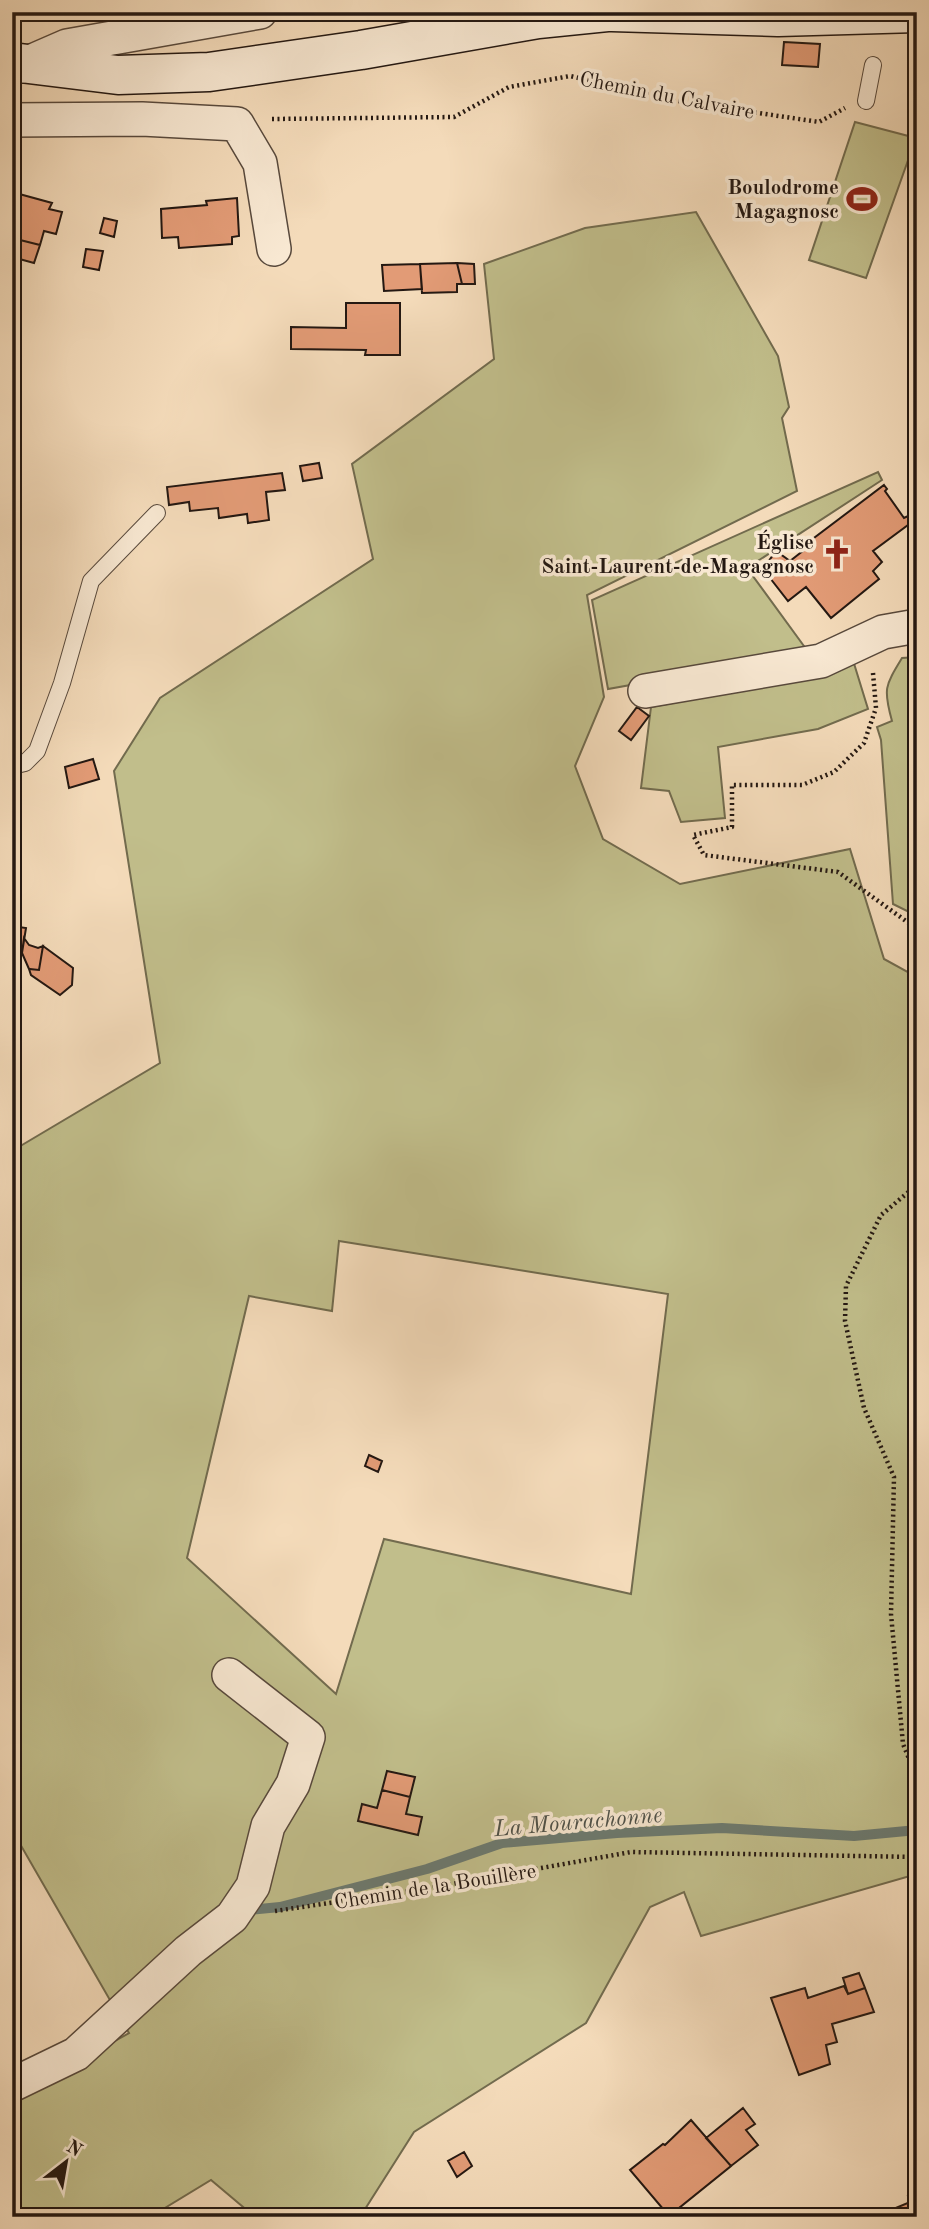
<svg xmlns="http://www.w3.org/2000/svg" width="929" height="2229" font-family="'Old Standard TT',serif">
<style>
.green{fill:#c1be8b;stroke:#726b4e;stroke-width:2;fill-rule:evenodd}
.lines{fill:none;stroke-linecap:round;stroke-linejoin:round}
.stream{stroke:#6c7a70;stroke-width:10}
.building{fill:#e29b76;stroke:#241812;stroke-width:2}
.service-casing{stroke:#58493c;stroke-width:18}
.minor-casing{stroke:#58493c;stroke-width:36}
.secondary-casing{stroke:#241812;stroke-width:41}
.path{stroke:#241812;stroke-width:4.5;stroke-dasharray:2 3.5;stroke-linecap:butt}
.service{stroke:#f8e8d2;stroke-width:16}
.minor{stroke:#f8e8d2;stroke-width:33}
.secondary{stroke:#f8e8d2;stroke-width:38}
.labels{text-anchor:middle;stroke-width:7;stroke-linejoin:round;paint-order:stroke}
.street-label{font-size:21px;fill:#241812;stroke:#f8e8d2}
.poi-label{font-size:21px;font-weight:bold;fill:#241812;stroke:#f8e8d2;text-anchor:end}
.water-label{font-size:23px;font-style:italic;fill:#4e5149;stroke:#f8e8d2}
</style>
<rect width="100%" height="100%" fill="#f4dbba"/>
<filter id="stains"><feTurbulence type="fractalNoise" baseFrequency=".00286" numOctaves="4"/><feColorMatrix values="0 0 0 0 .2 0 0 0 0 .09 0 0 0 0 .02 0 0 0 .5 -.17"/></filter>
<radialGradient id="worn" r=".72"><stop offset=".6" stop-color="#630" stop-opacity="0"/><stop offset="1" stop-color="#630" stop-opacity=".3"/></radialGradient>
<path class="green" d="M855,122L916,138L866,278L809,260Z
M696,212L778,356L789,407L782,418L797,491L587,595L604,697L575,766L603,839L680,884L850,849L884,959L917,977V1874L701,1936L684,1892L650,1907L586,2023L414,2132L360,2217H255L211,2180L150,2217H12V2098L129,2033L12,1830V1151L160,1063L114,771L160,698L373,559L352,464L494,359L484,264L585,228ZM339,1241L668,1294L631,1594L384,1539L336,1694L187,1558L249,1296L332,1311Z
M878,472L882,480L747,568L809,653L608,689L592,600Z
M852,657L868,709L818,729L718,747L725,818L681,822L669,791L641,788L651,707L801,679Z
M917,657V916L893,904L881,740L877,727L892,721C883,689 885,686 902,658Z"/>
<g class="lines">
<path class="stream" d="M250,1910L280,1907L427,1869L502,1843L617,1833L722,1828L854,1836L917,1830"/>
</g>
<path class="building" d="M784,42L820,44L818,67L782,65Z
M12,192L52,203L49,209L62,212L56,234L44,231L40,245L12,238Z
M237,198L239,236L232,237V244L179,248L178,237L162,238L161,209L207,205L206,201Z
M104,218L117,221L114,237L100,233Z
M12,238L40,245L34,263L12,257Z
M86,249L103,251L99,270L83,267Z
M457,263L474,264L475,284H462Z
M457,263L462,284H457V292L422,293L420,264Z
M420,264L422,289L384,291L382,265Z
M346,303H400V355H365L366,350L291,349V327L346,328Z
M319,463L322,478L303,481L300,466Z
M282,473L285,490L266,492L269,520L248,523L247,514L219,518L218,508L190,511L189,502L169,505L167,487Z
M884,485L887,489L885,491L904,518L908,516L912,522L873,551L882,562L873,571L879,579L831,618L806,587L788,601L763,569L776,551L790,561L804,550L802,547Z
M637,707L649,716L631,740L619,731Z
M93,759L99,779L69,788L65,767Z
M12,926L26,928L22,953L12,952Z
M24,938L29,945L38,948L43,946L39,970L29,969L22,953Z
M43,946L73,968L72,985L60,995L31,975L29,969L39,970Z
M369,1455L382,1461L378,1472L365,1466Z
M387,1771L415,1777L410,1797L382,1790Z
M382,1790L410,1797L406,1814L422,1817L418,1835L358,1821L362,1804L377,1808Z
M859,1973L865,1988L848,1994L843,1978Z
M844,1986L848,1994L865,1988L874,2012L832,2024L837,2042L826,2045L830,2064L799,2075L771,1998L805,1988L808,1998Z
M743,2108L755,2124L746,2130L758,2145L731,2166L706,2138Z
M691,2120L731,2166L669,2216L630,2170L663,2144L665,2145Z
M464,2152L472,2166L457,2177L448,2161Z
M917,2193V2211L914,2212L908,2196Z
M910,2202L914,2212L917,2211V2217H874Z
M870,2210L873,2217H854Z"/>
<g class="lines">
<g class="service-casing">
<path id="service" d="M12,14L16,12
M866,101L873,65
M12,766L25,763L37,751L62,683L91,581L157,513"/>
</g>
<g class="minor-casing">
<path id="minor" d="M21,66L67,46L260,12
M12,120L142,119L237,124L260,163L274,249
M645,691L821,661L883,632L917,626
M12,2085L76,2054L188,1951L232,1917L253,1886L268,1826L293,1784L308,1737L229,1675"/>
</g>
<g class="secondary-casing">
<path id="secondary" d="M612,12L778,17L917,13
M12,62L118,75L209,72L361,50L538,19L607,12"/>
</g>
<path class="path" d="M272,119L454,117L509,87L570,76L678,101L819,122L845,108
M873,673L876,708L864,743L834,772L802,785H732V827L693,835L704,855L838,872L917,929
M917,1185L881,1215L846,1286L845,1321L864,1408L894,1477L891,1614L903,1744L917,1778
M275,1911L424,1889L631,1852L917,1857"/>
<use href="#service" class="service"/>
<use href="#minor" class="minor"/>
<use href="#secondary" class="secondary"/>
</g>
<defs>
<g id="stadium-bare" transform="scale(2.415)"><path d="M0-5a6.5 5 0 1 0 0 10a6.5 5 0 1 0 0-10ZM-3.5-1.8h7v3.6h-7Z" fill="#8f2418" stroke="#f8e8d2" stroke-width="2.5" paint-order="stroke"/></g>
<g id="church-bare" transform="scale(2.415)"><path d="M-1.2-6h2.4v3.5h3.3v2.4h-3.3V6h-2.4V-.1h-3.3v-2.4h3.3Z" fill="#8f2418" stroke="#f8e8d2" stroke-width="2.5" paint-order="stroke"/></g>
</defs>
<g fill-rule="evenodd">
<use href="#stadium-bare" x="862" y="199"/>
<use href="#church-bare" x="837" y="554"/>
</g>
<g class="labels">
<g class="street-label">
<text transform="translate(667 95) rotate(11)" y="7">Chemin du Calvaire</text>
<text transform="translate(435 1886) rotate(-9)" y="7">Chemin de la Bouillère</text>
</g>
<g class="poi-label">
<text x="839" y="194">Boulodrome<tspan x="839" dy="24">Magagnosc</tspan></text>
<text x="814" y="549">Église<tspan x="814" dy="24">Saint-Laurent-de-Magagnosc</tspan></text>
</g>
<g class="water-label">
<text transform="translate(578 1821) rotate(-5)" y="8">La Mourachonne</text>
</g>
</g>
<rect width="929" height="2229" fill="none" stroke="#f4dbba" stroke-width="42"/>
<rect x="14" y="14" width="901" height="2201" fill="none" stroke="#241812" stroke-width="3.5"/>
<rect x="21" y="21" width="887" height="2187" fill="none" stroke="#241812" stroke-width="2"/>
<g transform="translate(66 2162) rotate(31)" stroke="#f8e8d2" stroke-width="5" paint-order="stroke">
<path d="M0-5L12 26L0 18L-12 26Z" fill="#241812"/>
<text y="-10" font-size="19" font-weight="bold" text-anchor="middle" fill="#241812">N</text>
</g>
<rect width="100%" height="100%" filter="url(#stains)"/>
<rect width="100%" height="100%" fill="url(#worn)"/>
</svg>
